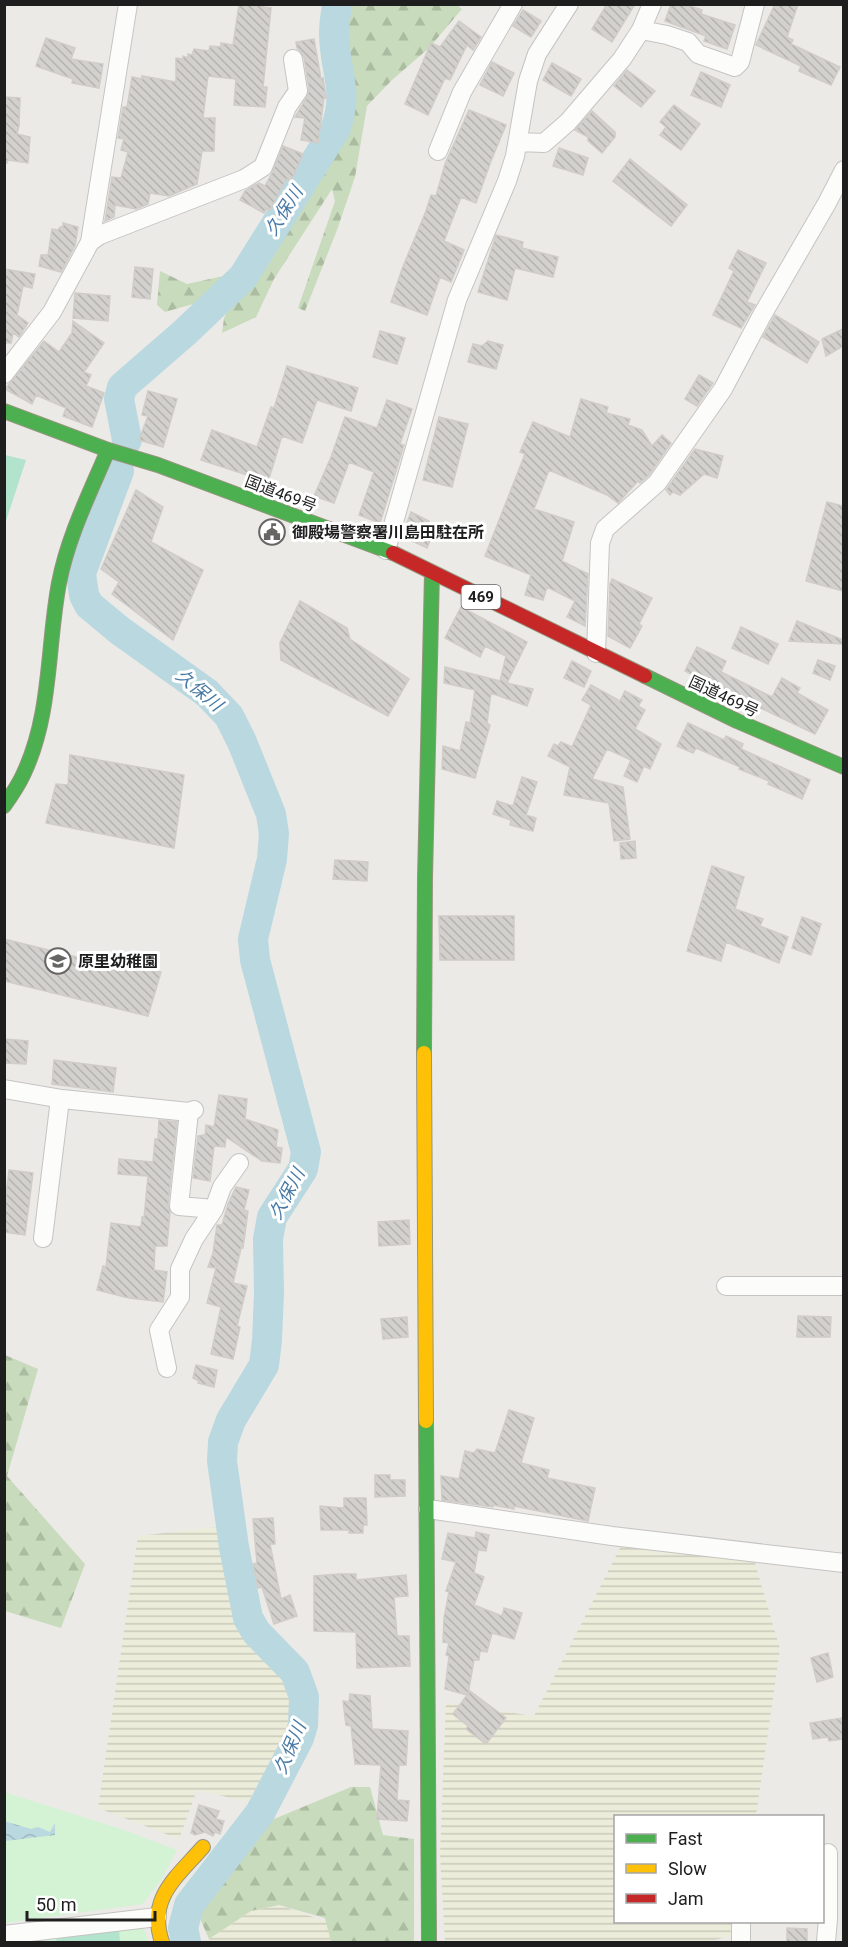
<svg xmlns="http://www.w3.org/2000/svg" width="848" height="1947" font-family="Roboto,'Noto Sans JP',sans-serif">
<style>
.farmland{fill:url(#farmland-rules)}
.forest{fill:url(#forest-firs)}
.park{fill:#d4f2d4}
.pitch{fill:#b2e3cd}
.water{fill:url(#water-waves)}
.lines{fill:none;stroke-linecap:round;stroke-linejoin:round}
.river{stroke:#bad8e0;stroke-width:30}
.building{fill:url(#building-back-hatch);stroke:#d0ccc8;stroke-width:1.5}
.street-casing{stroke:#c5c4c3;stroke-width:20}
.fast-casing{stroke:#95967e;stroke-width:16}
.slow-casing{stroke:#95967e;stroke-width:16}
.jam-casing{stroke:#95967e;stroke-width:16}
.street{stroke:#fcfcfb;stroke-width:18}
.fast{stroke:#4caf50;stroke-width:14}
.slow{stroke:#ffc107;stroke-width:14}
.jam{stroke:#c62828;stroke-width:14}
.labels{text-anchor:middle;stroke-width:6;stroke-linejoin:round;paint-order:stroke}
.shield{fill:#fff;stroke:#626262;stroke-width:1.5}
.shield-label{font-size:15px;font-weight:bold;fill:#1e1e1e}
.street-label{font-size:16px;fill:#1e1e1e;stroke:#fff}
.poi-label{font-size:16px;font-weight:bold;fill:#1e1e1e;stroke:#fff;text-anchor:start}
.water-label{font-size:18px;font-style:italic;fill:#487aa6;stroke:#fff}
</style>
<defs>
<pattern id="farmland-rules" width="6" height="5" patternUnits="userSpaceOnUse" patternTransform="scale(1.5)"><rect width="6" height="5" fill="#ececda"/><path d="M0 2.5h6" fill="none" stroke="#cacabb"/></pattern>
<pattern id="forest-firs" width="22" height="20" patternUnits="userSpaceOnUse" patternTransform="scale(1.5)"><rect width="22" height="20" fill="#c8dbbc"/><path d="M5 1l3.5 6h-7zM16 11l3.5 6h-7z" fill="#abbca1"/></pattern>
<pattern id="water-waves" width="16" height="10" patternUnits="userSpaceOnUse" patternTransform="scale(1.5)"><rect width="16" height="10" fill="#bad8e0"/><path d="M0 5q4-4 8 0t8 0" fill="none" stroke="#9fb9c0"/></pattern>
<pattern id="building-back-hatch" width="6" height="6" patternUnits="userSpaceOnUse" patternTransform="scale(1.5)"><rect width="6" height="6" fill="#d3d1ce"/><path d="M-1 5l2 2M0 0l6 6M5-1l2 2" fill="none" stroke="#b5b3b0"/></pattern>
</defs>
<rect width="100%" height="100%" fill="#eceae7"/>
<path class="farmland" d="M223,1526L233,1587L244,1627L292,1689V1727L248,1802L197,1790L179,1839L98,1808L138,1536Z
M621,1546L753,1556L780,1649L756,1816H616V1922H736L734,1935L707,1942H445L440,1855L446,1703L534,1716Z
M279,1905L327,1922L331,1942H210L209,1939L251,1911Z"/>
<path class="forest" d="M456,4L462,9L429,48L392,80L367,106L355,177L337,230L305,311L298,308L335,201L332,189L274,279L256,317L222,333L224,318L233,301L193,304L165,312L157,305L160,271L187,284L255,269L336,146V98L323,37L331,5Z
M5,1355L38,1369L7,1476L85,1564L61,1628L5,1611Z
M351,1787H370L383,1835L414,1839V1942H331L325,1918L279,1905L251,1911L209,1939L195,1907L233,1860L274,1819Z"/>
<path class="park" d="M4,1792L121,1829L177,1850L161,1880L143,1904L5,1923Z
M143,1927L149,1942H5Z"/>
<path class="pitch" d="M5,455L26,460L5,524L4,455Z
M119,1930L120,1942H57L56,1939Z"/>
<path class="water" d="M4,1821L31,1829L38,1827L50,1832L55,1823V1835L5,1841Z"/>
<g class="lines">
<path class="river" d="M127,440L119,399L122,387L183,334L243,277L335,130C350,90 334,71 334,33C334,23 336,14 337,4
M119,471L81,573L84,595L89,605L119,630L207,693L229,716L242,742L271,814L274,834L272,859L253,939L255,960L306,1152L303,1169L272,1217L268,1239L269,1293L267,1340L264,1365L231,1420L223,1442L222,1461L234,1547L248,1618L256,1632L295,1672L304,1697L303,1725L299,1738L260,1813L189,1905L183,1928L186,1942"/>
</g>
<path class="building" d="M264,4L263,7L271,8L263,87H267L265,107L234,105L236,79L208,76L203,118H215L214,151H202L197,184L169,196L150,193L148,204L136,209L115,205L114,217L105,221L112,177L121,178L128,152L121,150L124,139L118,138L123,107H127L132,77L142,79V76L176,82V58L183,59V56L188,58V54L192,55L194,49L209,51L210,46L221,47V43L233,45L239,5Z
M607,4H635L612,42L592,29Z
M671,4H684L702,10L701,14L735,25L727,49L704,41L706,36L665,21Z
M775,4H798L787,37L793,40L791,44L840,67L831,85L799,71L801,66L756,45Z
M523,10L541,21L531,37L513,26Z
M459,21L481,37L476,45L473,50L467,45L450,80L445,78L428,115L405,104L431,43L440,47Z
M46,38L75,48L71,59L103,64L99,88L72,83L73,79L36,66Z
M314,39L321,79L323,78L326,98H324L318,143L301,140L305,118L295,117L307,97L309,89L304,57L301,52L297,48L296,42Z
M492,62L514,73L503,96L480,85Z
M552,63L581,79L571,96L543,80Z
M627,70L655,91L641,107L614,86Z
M701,72L730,85L721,107L691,95Z
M4,97L20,98L19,126L17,134L30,137L28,163L8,160L7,163H4Z
M674,105L700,124L681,150L660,135L666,127L660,122Z
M469,110L506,125L491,161L476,203L461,197L444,241L464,250L451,282L440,277L427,315L391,302L402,269L426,211L431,195L436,196L445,164Z
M592,111L615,132V137L602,153L588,141V137L575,130Z
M283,146L303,154L291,181L286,179L270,210L267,208L264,213L240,200L245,191L259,183L265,186L273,171Z
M559,148L588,158L583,175L553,166Z
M630,159L687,205L671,226L613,181Z
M63,223L78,227L75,246L61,272L39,266L41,255H48L52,229L58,230L60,227H63Z
M496,235L523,242L522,248L558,257L553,277L515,268L507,300L478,292Z
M738,250L766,263L747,302L755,305L741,328L713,315L734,271L729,268Z
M135,267L153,269L150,299L132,297Z
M4,269L35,274L32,288L23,286L17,315L28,323L19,337L13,333L11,343H4Z
M75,293L110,296L108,321L73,318Z
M775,315L819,342L807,363L763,337Z
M73,321L104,343L84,372L91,375L86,386L104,393L92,427L63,416L66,408L36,395L32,404L5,389L44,341L59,352L72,333Z
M843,329V346L826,356L822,339Z
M380,331L405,338L397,364L373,357Z
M488,341L503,345L496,369L468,362L473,344L482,346Z
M287,366L358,388L351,411L317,400L302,443L282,436L268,482L201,460L212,430L257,447L271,407L274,408Z
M699,375L713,383L697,406L685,399Z
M148,391L177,399L163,447L139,440L148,416L142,415Z
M581,399L608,407L606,413L630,419L628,425L642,430L652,446L662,435L671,443L649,475L640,483L638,481L618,503L607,495L549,470L534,509L574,522L562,561L588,574L585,626L567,617L575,601L547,587L543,600L525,595L531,575L485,556L525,454L520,452L533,422L570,437Z
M387,400L412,409L400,444L404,445L380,523L359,515L374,472L349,462L334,503L314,496L331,457L345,417L377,428Z
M439,417L468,424L452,487L423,480Z
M695,449L723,456L717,478L704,474L680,495L673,492L670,495L666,490Z
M136,490L163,507L151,542L203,570L173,640L112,594L119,582L101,569Z
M827,502L843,506V591L806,581Z
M411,512L429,521L426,527L434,531L427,548L402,536Z
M612,579L652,598L639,624L642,626L630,648L608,636L610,584Z
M300,601L347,628L350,639L409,679L388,716L281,660L280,643Z
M461,607L527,642L507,683L533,689L527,706L491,693L487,723L490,725L475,778L442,769L443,746L460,751L466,722L470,723L475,690L444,683L445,667L500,681L506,656L485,646L480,657L445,638Z
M797,621L843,640V644L789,641Z
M741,627L778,644L768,664L732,648Z
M697,647L726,661L721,672L772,697L782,678L800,688L797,693L828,710L815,734L750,703L745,702L744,703L721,692L722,690L685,671Z
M818,660L835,666L830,680L813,673Z
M572,661L591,671L584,687L564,678Z
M591,685L620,701L625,691L642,700L638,706L645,710L635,729L661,744L650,769L644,766L637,782L624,776L631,760L607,749L592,779L623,787L630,839L614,841L609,803L564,795L570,767L548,756L554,744L558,746L561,742L572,747L591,705L582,700Z
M688,723L724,740L726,736L743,744L741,749L810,780L802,799L768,784L769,781L739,769L740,767L696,748L693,753L677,746Z
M70,755L184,775L174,848L46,823L56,784L68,785Z
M522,777L537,782L526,815L536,818L533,831L510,825L511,820L493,814L497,801L513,806Z
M635,841L636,858L621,859L620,843Z
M335,860L368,862L367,881L333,879Z
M712,866L744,877L735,909L763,919L760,926L788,937L779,963L726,942L721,961L687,951Z
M439,916H514V960H440Z
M802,917L821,924L811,955L792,948Z
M4,939L101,963L125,956L130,967L161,972L148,1016L4,981Z
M4,1039L28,1041L26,1064L4,1063Z
M54,1060L116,1068L113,1092L52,1084Z
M219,1095L247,1099L245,1119L278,1130L276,1147L282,1148L280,1163L262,1161L226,1137L225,1147L214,1146L210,1181L193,1178L198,1136L205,1135L206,1125L214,1127Z
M159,1120L177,1122L168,1205L170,1212L167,1246H155L154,1270L167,1272L163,1302L129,1298L97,1290L103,1266L106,1267L111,1223L141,1227L142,1217L144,1218L148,1176L118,1174L119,1159L153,1162L155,1139H158Z
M9,1170L33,1173L25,1235L4,1232V1211Z
M236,1187L249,1190L244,1210L248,1211L243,1248H241L233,1283L247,1286L237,1326L240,1327L233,1359L211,1354L221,1307L207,1303L216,1268L208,1267L213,1253L217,1225H222L228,1204Z
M409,1220L410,1244L379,1246L378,1222Z
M798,1316L831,1317L830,1337H797Z
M407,1317L408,1337L383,1339L381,1319Z
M196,1365L217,1370L214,1387L198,1383L199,1381L193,1378Z
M509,1410L534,1418L521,1463L549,1470L547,1478L595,1488L588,1521L514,1506V1509L493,1505V1507L442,1500L441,1476L459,1479L465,1451L474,1453L477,1449L495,1453Z
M375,1475H390V1480H405V1496L375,1497Z
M344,1498H366L367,1525H363V1533H349V1530H321L320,1506L344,1508Z
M273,1518L275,1544H270L281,1599L290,1595L297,1616L274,1624L262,1587L258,1588L253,1564L257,1563L253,1519Z
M476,1532L489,1535L486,1551L478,1550L474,1573L484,1577L474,1605L502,1616L504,1608L522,1613L514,1639L492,1633L487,1652L480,1651L479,1660H474L468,1694L470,1691L506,1718L486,1744L466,1729L468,1726L453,1714L467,1695L445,1689L449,1656L446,1655L449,1643L443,1642L444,1618L449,1592L446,1591L456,1562L442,1559L448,1533L475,1538Z
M339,1574H356V1580L406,1575L408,1596L394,1597L397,1636H409L410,1666L357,1668L356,1632L314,1631V1576Z
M828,1653L833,1677L817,1682L811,1658Z
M350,1694L370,1696L372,1729L408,1731L406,1765H399L397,1800L409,1801L407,1821L377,1819L381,1765L355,1764L351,1726L346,1725L343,1701L349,1702Z
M842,1718L843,1739L829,1741L828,1737L813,1739L810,1723Z
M199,1805L219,1811L216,1819L224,1821L220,1834L215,1832L213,1836L205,1832L195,1835L191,1833Z
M787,1928L807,1929V1942H787Z"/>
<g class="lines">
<g class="street-casing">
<path id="street" d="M641,30L667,35L688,42L698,54L735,67L740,62L755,4
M519,142L544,143L568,122L622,59L641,30L652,4
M438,151L462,92L513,4
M90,242L128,4
M4,374L52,312L90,242L100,235L244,179L263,167L287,107L298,91L293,59
M386,550L457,300L507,181L515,156L528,81L537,54L569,4
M596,653L600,543L605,529L657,483L723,389L761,317L827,203L844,170
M4,1089L62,1099L189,1112L194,1110
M214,1209L222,1187L239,1163
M43,1238L60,1099
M726,1286H844
M167,1368L159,1330L180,1297V1269L194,1239L214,1209L179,1206L189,1112
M428,1509L612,1536L844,1563
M4,1935L157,1917
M741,1942V1922
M826,1942L828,1919V1853"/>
</g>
<g class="fast-casing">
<path id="fast" d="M4,411L108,450
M645,676L737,721L844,767
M4,806C11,796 18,786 23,775C52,715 47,646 59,583C68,536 90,493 108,450L158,465L393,553
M424,1053L425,878L432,573
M426,1421L429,1942"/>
</g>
<g class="slow-casing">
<path id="slow" d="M424,1053L426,1421
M162,1942C147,1898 177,1877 203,1847"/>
</g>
<g class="jam-casing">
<path id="jam" d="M393,553L645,676"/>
</g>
<use href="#street" class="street"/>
<use href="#fast" class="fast"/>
<use href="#slow" class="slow"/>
<use href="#jam" class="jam"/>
</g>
<defs>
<g id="civic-ring" transform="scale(1.35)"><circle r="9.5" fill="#fff" stroke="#666564" stroke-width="1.5"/><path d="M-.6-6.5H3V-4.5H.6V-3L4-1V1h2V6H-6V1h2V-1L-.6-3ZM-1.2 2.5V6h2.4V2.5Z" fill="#666564"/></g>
<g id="school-ring" transform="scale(1.35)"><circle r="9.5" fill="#fff" stroke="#666564" stroke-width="1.5"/><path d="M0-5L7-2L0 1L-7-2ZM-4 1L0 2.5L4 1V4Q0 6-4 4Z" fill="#666564"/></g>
</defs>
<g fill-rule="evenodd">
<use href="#civic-ring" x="272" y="532"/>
<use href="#school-ring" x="58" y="961"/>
</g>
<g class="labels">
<rect class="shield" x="461.5" y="585" width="39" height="24" rx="4.5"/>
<g class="shield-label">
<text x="481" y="602">469</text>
</g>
<g class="street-label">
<text transform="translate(281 493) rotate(21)" y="6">国道469号</text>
<text transform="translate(724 696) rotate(25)" y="6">国道469号</text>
</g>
<g class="poi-label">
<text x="292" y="538">御殿場警察署川島田駐在所</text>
<text x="78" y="967">原里幼稚園</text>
</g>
<g class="water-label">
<text transform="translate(284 211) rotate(-58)" y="6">久保川</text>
<text transform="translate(199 690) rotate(40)" y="6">久保川</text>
<text transform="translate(287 1194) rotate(-62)" y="6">久保川</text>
<text transform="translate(290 1748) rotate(-67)" y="6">久保川</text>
</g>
</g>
<rect width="848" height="1947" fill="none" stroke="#1e1e1e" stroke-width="12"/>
<rect x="614" y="1815" width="210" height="108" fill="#ffffff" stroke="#a5a5a5" stroke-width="1.5"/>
<rect x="626" y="1834" width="30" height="9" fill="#4caf50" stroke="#a5a5a5" stroke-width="1.5"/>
<text x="668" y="1845" font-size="18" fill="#1e1e1e">Fast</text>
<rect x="626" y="1864" width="30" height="9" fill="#ffc107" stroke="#a5a5a5" stroke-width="1.5"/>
<text x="668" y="1875" font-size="18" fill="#1e1e1e">Slow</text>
<rect x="626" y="1894" width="30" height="9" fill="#c62828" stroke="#a5a5a5" stroke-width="1.5"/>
<text x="668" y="1905" font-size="18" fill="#1e1e1e">Jam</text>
<path d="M27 1911v9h128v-9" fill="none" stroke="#1e1e1e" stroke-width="3"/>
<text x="36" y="1911" font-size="18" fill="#1e1e1e" stroke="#ffffff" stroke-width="4.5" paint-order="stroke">50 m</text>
</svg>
